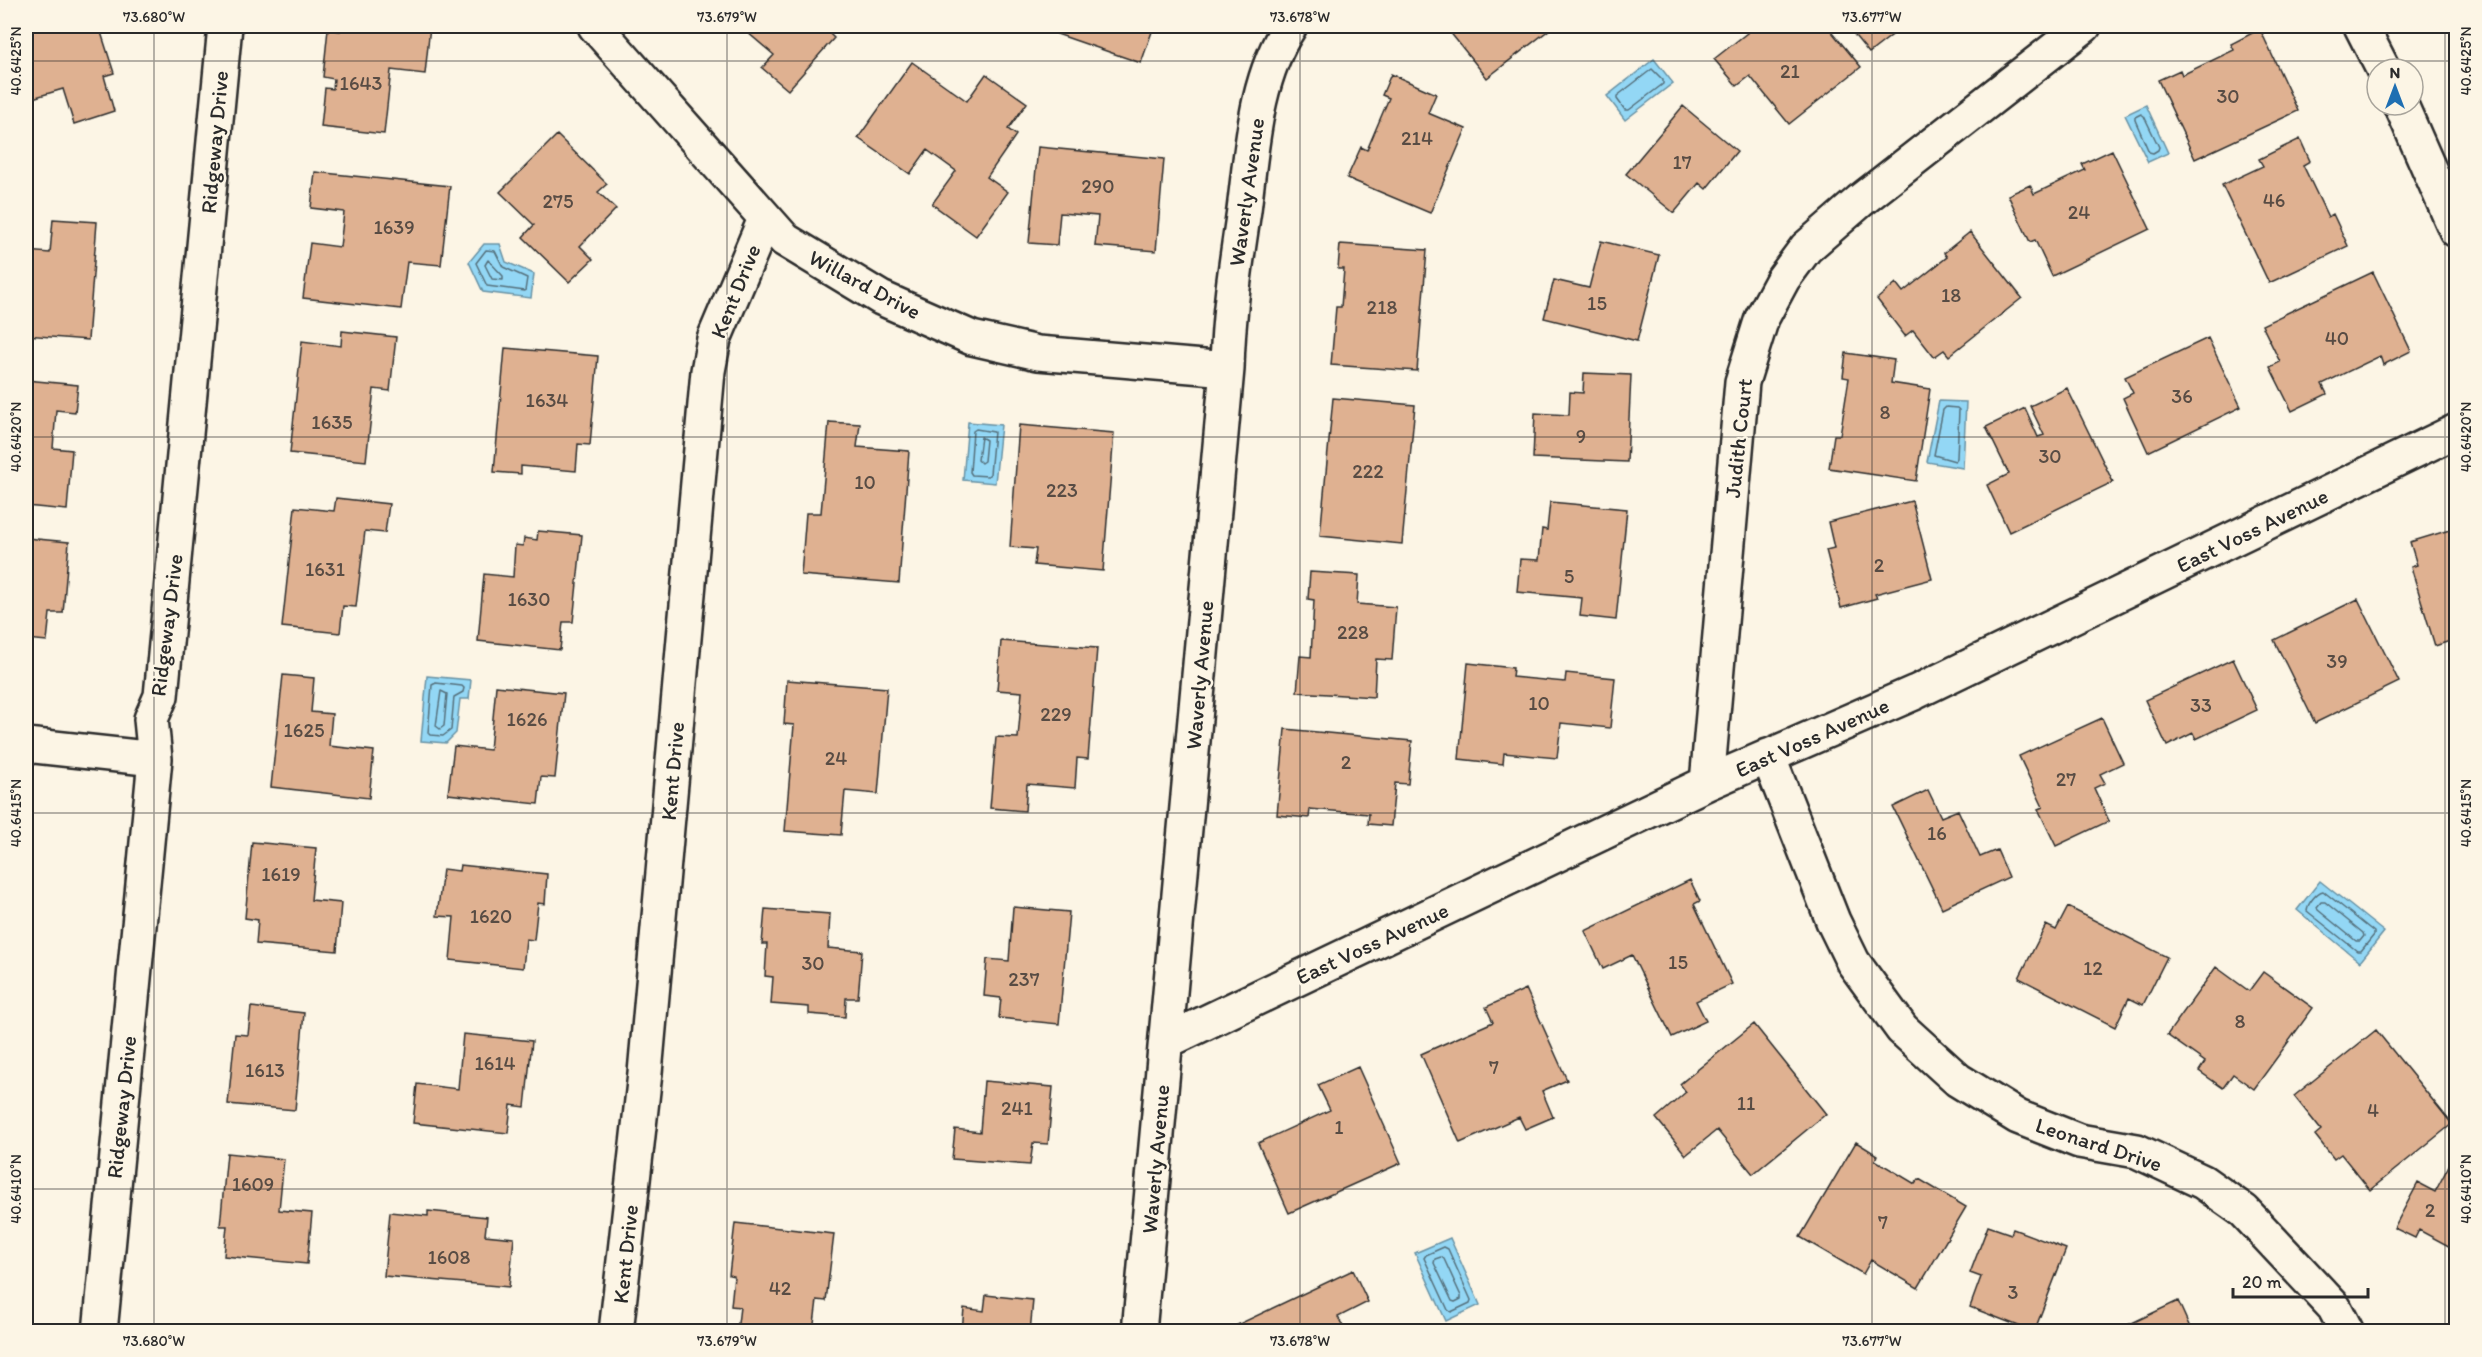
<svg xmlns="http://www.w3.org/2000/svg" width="2482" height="1357" font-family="Itim,sans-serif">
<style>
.water{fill:#93d7f5;stroke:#6992a4;stroke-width:1.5}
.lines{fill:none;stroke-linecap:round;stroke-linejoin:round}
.shore{stroke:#55707c;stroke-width:1.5}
.building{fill:#dfb191;stroke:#2b2b2b;stroke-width:1.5}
.minor-casing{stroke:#2b2b2b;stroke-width:38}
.minor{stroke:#fcf5e5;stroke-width:33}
.ticks{fill:none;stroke:#2b2b2b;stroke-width:1.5;stroke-opacity:0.45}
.labels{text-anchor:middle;stroke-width:5;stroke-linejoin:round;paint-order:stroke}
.number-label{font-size:20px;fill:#584c44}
.street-label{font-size:22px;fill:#2b2b2b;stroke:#fcf5e5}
.neatline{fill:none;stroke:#2b2b2b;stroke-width:2}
.ticks-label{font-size:15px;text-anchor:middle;fill:#2b2b2b}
</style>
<rect width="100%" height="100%" fill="#fcf5e5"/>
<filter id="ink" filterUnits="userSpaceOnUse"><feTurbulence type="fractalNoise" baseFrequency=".0167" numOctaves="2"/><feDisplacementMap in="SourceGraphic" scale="12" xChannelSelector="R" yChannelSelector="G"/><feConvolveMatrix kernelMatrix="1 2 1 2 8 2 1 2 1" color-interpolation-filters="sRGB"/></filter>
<g filter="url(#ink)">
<path class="water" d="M1654,59L1673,83L1625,120L1607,96Z
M2146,105L2168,153L2148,162L2125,115Z
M484,244H500L506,262L534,274L531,298L483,292L469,262Z
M1939,401L1966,402L1963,468L1927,462Z
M968,422L1001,425L995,483L963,480Z
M427,676L471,680L469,699H460L456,733L446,743L421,741Z
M2320,881L2384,932L2360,962L2297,910Z
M1450,1238L1480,1305L1446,1321L1415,1253Z"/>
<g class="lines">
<path class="shore" d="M1652,69L1663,80V84L1629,110H1625L1617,99V96Z
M2141,114L2144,116L2159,147L2158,150L2153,153L2149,152L2135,120V117Z
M486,250L495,251L503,267L527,278L525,291L487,286L476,263Z
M488,260L503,276V280L492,279L485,265Z
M1946,407L1957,408L1959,410L1957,458L1955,461L1934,455L1943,410Z
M976,429L994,432L990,474L988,476L972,475L970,472L973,431Z
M981,437L986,440L984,461L981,463L978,460Z
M436,683L462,686L464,688L463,692L454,697L451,730L443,736L430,735L428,733L432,685Z
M441,691L447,694L444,726L440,729L436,726Z
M2323,891L2374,932V935L2361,951H2357L2307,911C2307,904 2317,892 2323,891Z
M2321,902H2325L2363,933L2364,936L2360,941H2356L2318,910L2317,907Z
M1444,1247L1448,1249L1471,1300L1470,1303L1451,1312L1448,1310L1424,1258L1426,1255Z
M1441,1257L1444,1259L1461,1296V1299L1455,1302L1452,1301L1434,1263L1435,1259Z"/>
</g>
<path class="building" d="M41,26H99L114,73L104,76L114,111L74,124L63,89L26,100V30Z
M340,26H430L425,74L391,70L384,134L321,127L325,88L333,89L334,79L323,77L328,29L340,31Z
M740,26H834L828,32L834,38L788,90L762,68L774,55Z
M1060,26H1154L1141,63L1057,34Z
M1445,26H1554L1487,78Z
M1756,26H1827L1861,67L1789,124L1750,76L1737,86L1714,59Z
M1847,26H1904L1869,53Z
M2260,29L2298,111L2195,159L2158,80L2180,70L2182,75L2234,50L2231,44Z
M912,62L967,101L986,74L1027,103L1008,129L1016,135L987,177L1008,192L976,236L932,204L956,171L927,150L910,174L858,138Z
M1391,74L1436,94L1428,113L1466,129L1430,213L1347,178L1361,147L1367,150L1389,98L1382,95Z
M1683,106L1737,151L1706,189L1699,183L1674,213L1626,174Z
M557,135L607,184L598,192L616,209L580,246L593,259L569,282L523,237L534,225L500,192Z
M2300,139L2310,161L2303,165L2328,217L2333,214L2348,246L2269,283L2222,185L2263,166L2259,159Z
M1038,147L1164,159L1156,251L1095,246L1098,216L1060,213L1057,245L1029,243Z
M2112,150L2150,229L2052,276L2035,240L2030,242L2008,195L2030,185L2034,194L2085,170L2082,164Z
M315,172L450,186L441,265L407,262L401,309L303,298L310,243L340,247L344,212L311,208Z
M53,219L97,222L88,340L26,335V337V251L50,253Z
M1970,232L2022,298L1949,356L1944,350L1934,357L1913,330L1905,336L1877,299L1896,283L1903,292L1947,257L1944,253Z
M1601,241L1659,255L1637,341L1544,318L1554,280L1589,288Z
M1340,244L1427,250L1417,371L1331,365L1336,307H1341L1344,269H1338Z
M2373,272L2411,351L2383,365L2380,356L2322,384L2327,394L2292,411L2270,367L2280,362L2262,325Z
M342,331L396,337L390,391L374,389L366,461L290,453L302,341L341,346Z
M2208,338L2241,407L2148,452L2123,398L2133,393L2125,377Z
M505,348L598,356L590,445L578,444L576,471L521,466V474L494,472Z
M1846,353L1894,360L1891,383L1930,389L1916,481L1829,468L1834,435H1840L1849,378L1843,377Z
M1584,373L1631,375L1627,462L1533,458L1535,413L1569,415L1570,392L1583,393Z
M26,380L78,385L75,412L56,410L53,448L72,450L67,510L26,506Z
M2067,388L2113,482L2009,532L1987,485L2009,474L1986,427L2025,408L2038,437L2044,435L2030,406Z
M1333,398L1415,405L1402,544L1320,536Z
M829,422L860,424L857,447L909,451L899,583L801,575L806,513H821Z
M1019,425L1114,433L1103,571L1034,565L1036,549L1010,547Z
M336,498L389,504L385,533L365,531L356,607L343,606L340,633L282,627L295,507L334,511Z
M1912,501L1932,579L1875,594L1877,598L1841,608L1826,550L1834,548L1828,522Z
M1550,502L1627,509L1616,620L1580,616L1582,598L1517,592L1520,559L1539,560L1542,529L1547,530Z
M2456,528V639L2435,646L2411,567L2417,565L2410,542Z
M538,531L582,535L573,622H563L560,650L478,641L484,574L513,577L515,545L523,546L524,538L537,540Z
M26,538L69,542L63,613H50L47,641L26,639Z
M1310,572L1359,575L1357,604L1396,607L1392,660L1376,659L1374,697L1297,692L1300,656L1311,657L1314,600L1308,599Z
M2358,599L2399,682L2315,723L2274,640Z
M1001,641L1097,648L1088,759L1077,758L1075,788L1027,784L1025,811L990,808L996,737L1018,738L1022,692L997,690Z
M2233,659L2257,710L2196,739L2193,733L2167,746L2145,700Z
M1468,663L1513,668L1512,677L1565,682L1566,673L1615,678L1610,728L1561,723L1557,758L1504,753L1503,764L1459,759Z
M283,675L314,678L311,712L332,714L329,746L374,751L369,798L271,787Z
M787,680L887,688L878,794L845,791L841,835L785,831L794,725L784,724Z
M496,686L564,693L555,778L541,777L538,804L448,794L454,746L490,750Z
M2102,718L2123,763L2100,774L2105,783L2094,788L2109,821L2056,846L2038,809L2043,807L2019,756Z
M1285,729L1412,741L1408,784L1395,783L1391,826L1368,824L1369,814L1310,809L1309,818L1277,815Z
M1928,790L1941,817L1958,810L1980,857L1997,850L2009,877L1942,908L1893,807Z
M252,842L316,848L311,900L341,903L337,951L256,944L258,920L245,918Z
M460,865L547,874L545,904L538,903L534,940L526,939L523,968L450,960L454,917L437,916L443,869L459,871Z
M1690,880L1700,901L1694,904L1732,984L1696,1001L1706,1021L1672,1037L1632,955L1603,969L1585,931Z
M26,900L33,901L26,981Z
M1013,907L1069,912L1059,1024L999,1018L1001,998L984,996L987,959L1009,961Z
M2068,907L2167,957L2143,1005L2129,998L2115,1027L2019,978L2046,925L2056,930Z
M765,909L830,914L828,948L862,951L858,998H846L845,1017L809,1014V1007L771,1004L773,977L765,976L767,944H762Z
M2216,967L2249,991L2263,972L2313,1008L2254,1089L2233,1074L2223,1088L2199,1071L2205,1062L2167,1035Z
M1526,989L1567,1080L1542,1091L1553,1117L1525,1129L1519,1117L1460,1143L1421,1054L1493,1022L1486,1007Z
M251,1007L304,1013L295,1110L228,1104L235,1034L248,1035Z
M1754,1024L1826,1114L1753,1174L1717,1130L1686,1155L1656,1118L1686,1092L1680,1084Z
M2376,1030L2452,1124L2370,1190L2341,1154L2334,1159L2315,1135L2321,1130L2294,1096Z
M463,1034L532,1041L525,1107L511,1105L508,1133L413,1123L417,1084L458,1089Z
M1358,1067L1401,1163L1289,1213L1258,1143L1330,1110L1318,1085Z
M984,1081L1053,1087L1048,1144L1033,1143L1030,1165L952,1159L955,1129L980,1132Z
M1856,1142L1877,1155L1875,1160L1915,1184L1919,1179L1966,1207L1918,1288L1871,1260L1863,1274L1800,1237Z
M2456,1152V1250L2419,1230L2415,1238L2394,1228L2418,1183L2435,1192Z
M227,1153L284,1159L279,1210L312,1213L307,1264L224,1256L227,1226H220Z
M428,1211L487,1217L485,1235L514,1238L509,1287L384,1276L390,1212L428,1216Z
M735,1223L834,1234L826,1301L817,1300L814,1324L824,1326L823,1332H737L740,1307L731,1306L734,1276L729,1275Z
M1988,1226L2011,1234L2013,1229L2066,1249L2034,1332L1970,1307L1981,1277L1970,1273Z
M1353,1270L1368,1302L1338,1317L1346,1332H1240L1237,1325Z
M986,1295L1033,1300L1030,1332H962L964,1308L984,1311Z
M2178,1301L2192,1332H2113Z"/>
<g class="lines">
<g class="minor-casing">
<path id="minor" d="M595,26L785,240L881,298L972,338L1038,353L1227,369
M2361,26L2383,69
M2401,105L2456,230
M26,745L155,759
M1768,756L1833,921L1853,962L1902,1029L1958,1080L2018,1117L2079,1141L2137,1151L2203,1182L2244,1211L2334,1307L2347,1332
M1707,783L1742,382L1762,318L1783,279L1806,248L1860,201L2084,26
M1167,1041L1707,783L1916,692L2456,431
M100,1332L155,759L151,719L161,696L225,26
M616,1332L645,1073L708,371L714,339L765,219
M1139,1332L1227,369C1228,316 1236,263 1244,210C1252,148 1255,79 1290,26"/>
</g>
<use href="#minor" class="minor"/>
</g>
</g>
<path class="ticks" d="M154,26V1332M727,26V1332M1300,26V1332M1872,26V1332M2445,26V1332M26,61H2456M26,437H2456M26,813H2456M26,1189H2456"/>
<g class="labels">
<g class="number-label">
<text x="1790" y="78">21</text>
<text x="361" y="90">1643</text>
<text x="2228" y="103">30</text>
<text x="1417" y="145">214</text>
<text x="1682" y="169">17</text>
<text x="1098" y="193">290</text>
<text x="2274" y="207">46</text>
<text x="558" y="208">275</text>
<text x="2079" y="219">24</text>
<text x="394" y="234">1639</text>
<text x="1951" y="302">18</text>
<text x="1597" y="310">15</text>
<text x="1382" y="314">218</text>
<text x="2337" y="345">40</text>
<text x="2182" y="403">36</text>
<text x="547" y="407">1634</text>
<text x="1885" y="419">8</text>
<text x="332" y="429">1635</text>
<text x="1581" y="443">9</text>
<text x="2050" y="463">30</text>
<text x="1368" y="478">222</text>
<text x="865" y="489">10</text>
<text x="1062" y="497">223</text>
<text x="1879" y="572">2</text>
<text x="325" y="576">1631</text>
<text x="1569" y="583">5</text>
<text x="529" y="606">1630</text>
<text x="1353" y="639">228</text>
<text x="2337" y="668">39</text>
<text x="1539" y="710">10</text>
<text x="2201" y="712">33</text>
<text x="1056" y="721">229</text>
<text x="527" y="726">1626</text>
<text x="304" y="737">1625</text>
<text x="836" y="765">24</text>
<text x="1346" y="769">2</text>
<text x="2066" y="786">27</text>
<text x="1937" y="840">16</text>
<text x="281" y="881">1619</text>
<text x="491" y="923">1620</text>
<text x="1678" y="969">15</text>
<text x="813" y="970">30</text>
<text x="2093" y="975">12</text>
<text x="1024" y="986">237</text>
<text x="2240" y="1028">8</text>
<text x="495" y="1070">1614</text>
<text x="1494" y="1074">7</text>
<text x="265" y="1077">1613</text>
<text x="1746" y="1110">11</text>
<text x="1017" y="1115">241</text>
<text x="2373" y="1117">4</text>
<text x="1339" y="1134">1</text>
<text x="253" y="1191">1609</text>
<text x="2430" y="1217">2</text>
<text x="1883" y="1229">7</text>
<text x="449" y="1264">1608</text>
<text x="780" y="1295">42</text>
<text x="2013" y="1299">3</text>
</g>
<g class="street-label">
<text transform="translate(214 142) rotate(-85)" y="8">Ridgeway Drive</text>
<text transform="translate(1246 192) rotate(-82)" y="8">Waverly Avenue</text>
<text transform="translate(865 284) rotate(28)" y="8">Willard Drive</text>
<text transform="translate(735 291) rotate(-68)" y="8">Kent Drive</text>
<text transform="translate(1738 438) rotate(-84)" y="8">Judith Court</text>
<text transform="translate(2252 530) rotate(-26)" y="8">East Voss Avenue</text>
<text transform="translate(166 625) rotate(-83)" y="8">Ridgeway Drive</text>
<text transform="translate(1199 675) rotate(-85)" y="8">Waverly Avenue</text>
<text transform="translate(1812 737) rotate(-24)" y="8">East Voss Avenue</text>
<text transform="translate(672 771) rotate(-85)" y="8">Kent Drive</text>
<text transform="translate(1372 943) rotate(-25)" y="8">East Voss Avenue</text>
<text transform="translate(121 1107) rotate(-84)" y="8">Ridgeway Drive</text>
<text transform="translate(2099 1144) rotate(18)" y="8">Leonard Drive</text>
<text transform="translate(1155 1159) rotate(-85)" y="8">Waverly Avenue</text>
<text transform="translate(625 1254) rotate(-84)" y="8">Kent Drive</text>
</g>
</g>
<rect width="2482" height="1357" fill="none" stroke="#fcf5e5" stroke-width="66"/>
<g transform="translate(2395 87)"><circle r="28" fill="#fcf5e5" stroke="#a8a49b" stroke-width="1.5"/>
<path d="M0-4.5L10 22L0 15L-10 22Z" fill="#1f6fb2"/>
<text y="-9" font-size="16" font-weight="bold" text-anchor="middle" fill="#2b2b2b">N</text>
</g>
<path d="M2233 1288v9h135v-9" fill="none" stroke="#2b2b2b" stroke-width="3"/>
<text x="2242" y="1288" font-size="18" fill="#2b2b2b" stroke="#fcf5e5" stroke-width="4.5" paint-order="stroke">20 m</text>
<rect x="33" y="33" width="2416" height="1291" class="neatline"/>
<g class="ticks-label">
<text x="154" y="22">73.680°W</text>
<text x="727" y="22">73.679°W</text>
<text x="1300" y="22">73.678°W</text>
<text x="1872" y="22">73.677°W</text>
<text transform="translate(16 61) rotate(-90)" y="5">40.6425°N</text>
<text transform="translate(2466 61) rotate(-90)" y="5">40.6425°N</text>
<text transform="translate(16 437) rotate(-90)" y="5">40.6420°N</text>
<text transform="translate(2466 437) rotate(-90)" y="5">40.6420°N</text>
<text transform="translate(16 813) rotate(-90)" y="5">40.6415°N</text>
<text transform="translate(2466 813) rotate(-90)" y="5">40.6415°N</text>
<text transform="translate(16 1189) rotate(-90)" y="5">40.6410°N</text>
<text transform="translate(2466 1189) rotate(-90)" y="5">40.6410°N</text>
<text x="154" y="1346">73.680°W</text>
<text x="727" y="1346">73.679°W</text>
<text x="1300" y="1346">73.678°W</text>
<text x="1872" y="1346">73.677°W</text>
</g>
</svg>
